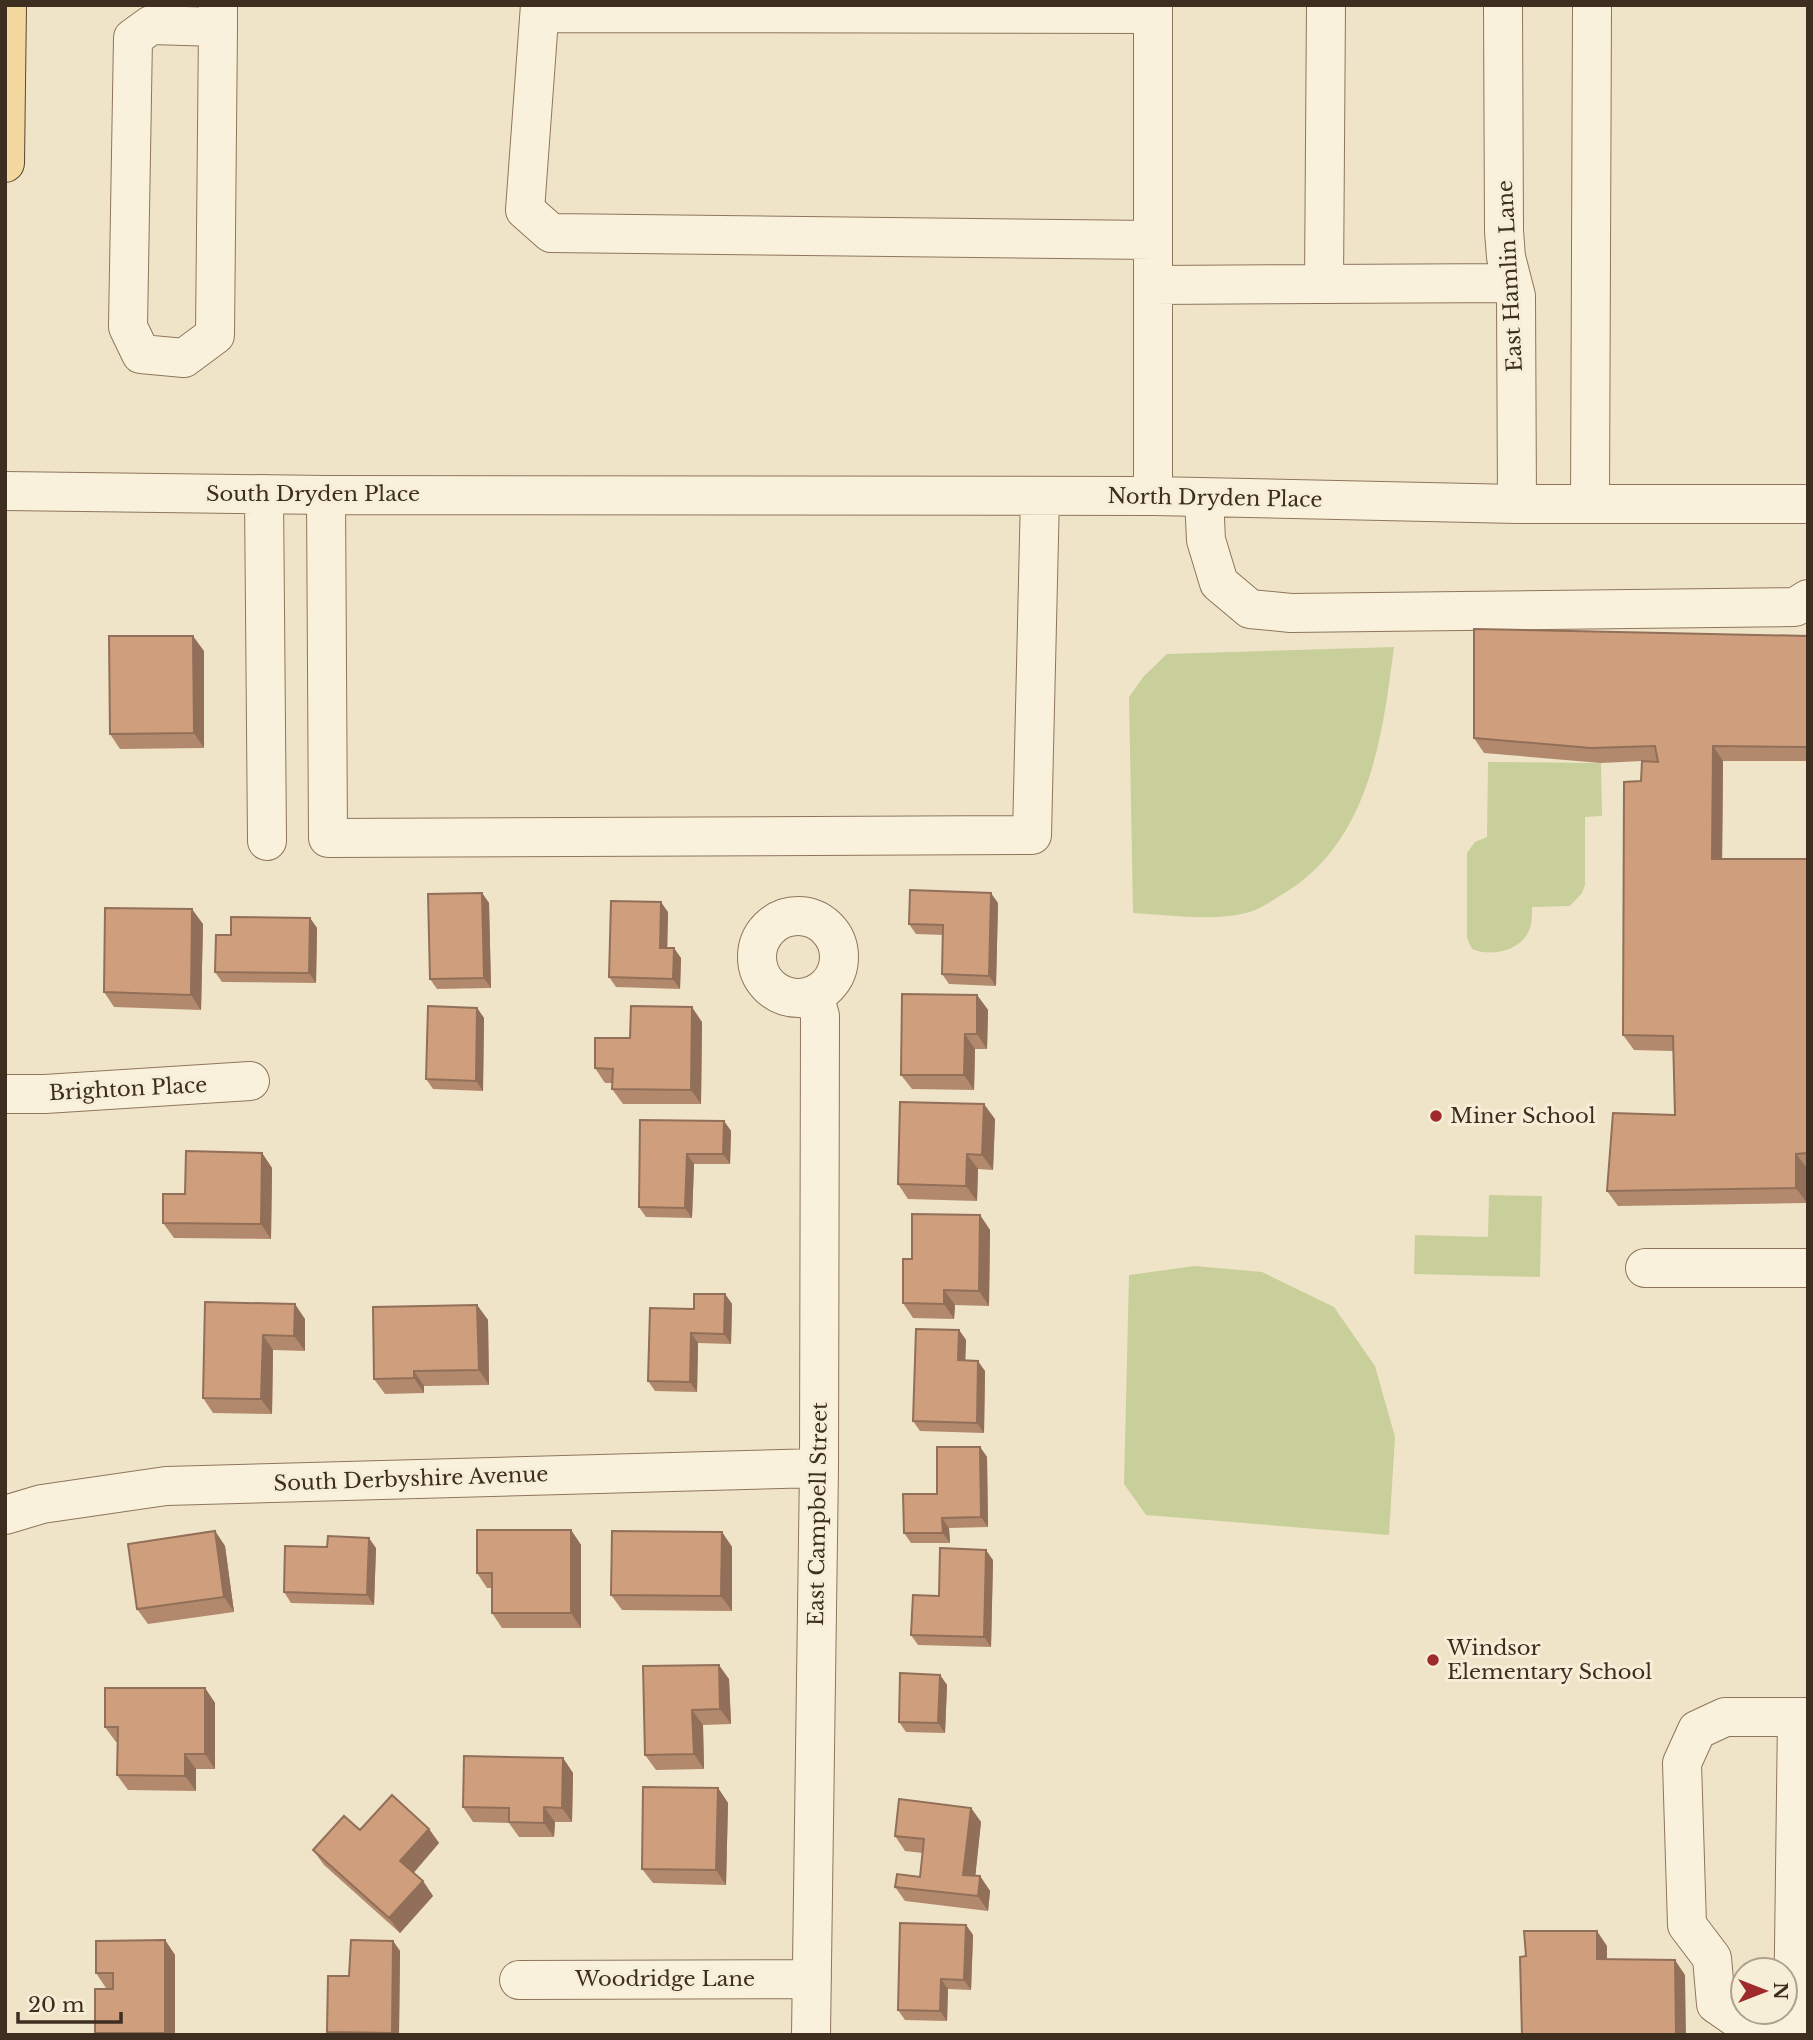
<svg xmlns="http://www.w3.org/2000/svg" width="1813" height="2040" font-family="'Libre Baskerville',serif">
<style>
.green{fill:#c9cf9b}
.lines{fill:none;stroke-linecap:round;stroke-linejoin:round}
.minor-casing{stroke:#8d765c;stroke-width:40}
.major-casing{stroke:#5b4430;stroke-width:40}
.minor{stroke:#faf1dc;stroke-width:38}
.major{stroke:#f3d9a0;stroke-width:38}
.wall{fill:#b2896c}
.shaded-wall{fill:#916f58}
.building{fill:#cf9f7d;stroke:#916f58;stroke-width:2}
.poi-dot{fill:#9e2a2b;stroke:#f7eed8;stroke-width:2.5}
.labels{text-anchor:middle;stroke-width:6;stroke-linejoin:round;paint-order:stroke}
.street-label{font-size:21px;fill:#3d2e20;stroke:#f7eed8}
.poi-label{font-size:21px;fill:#3d2e20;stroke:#f7eed8;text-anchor:start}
</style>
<rect width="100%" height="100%" fill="#f0e4c8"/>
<path class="green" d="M1394,647C1382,740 1369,846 1278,897C1270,902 1260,909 1250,912C1213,922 1171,915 1133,913L1129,697L1144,676L1167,654Z
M1488,762L1601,763L1602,816L1585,817V885L1582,893L1570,906L1532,907C1532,912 1532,918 1531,924C1526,950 1493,958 1472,949L1467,938V853L1475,842L1487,837Z
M1489,1195L1542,1196L1540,1277L1414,1274L1415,1235L1488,1237Z
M1195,1266L1262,1272L1334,1307L1375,1366L1395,1437L1389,1535L1146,1515L1124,1484L1129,1275Z"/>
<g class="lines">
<g class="minor-casing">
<path id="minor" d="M218,5V27L151,25L133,38L128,327L141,354L184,358L215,335L218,27
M540,5L525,210L551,233L1153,240
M1503,5L1504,231L1506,257L1516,296L1517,504
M540,13L1153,14
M1324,284L1326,5
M1153,285L1512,283
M5,491L326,495L1153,496L1517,504H1808
M264,494L267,841
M326,495L328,838L1032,835L1040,496
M1153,496V5
M1204,498L1206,540L1219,583L1250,609L1291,613L1795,607L1808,599
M1590,504L1592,5
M757 957a41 41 0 1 1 82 0a41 41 0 1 1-82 0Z
M5,1094H45L250,1081
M1645,1268H1808
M5,1515L42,1504L166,1486L819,1468
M1808,1717H1725L1697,1730L1682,1763L1687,1925L1712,1958L1716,2004L1742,2022L1808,2026
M519,1980L812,1979
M1793,2025L1797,1717
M811,2035L819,1468L820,1016L814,995"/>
</g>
<g class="major-casing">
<path id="major" d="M5,163L7,5"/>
</g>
<use href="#minor" class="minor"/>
<use href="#major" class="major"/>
</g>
<path class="wall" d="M1808,636V761H1723L1722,859H1807L1808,840V1168H1807V1203L1618,1206L1607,1191L1675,1115L1673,1051L1634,1050L1623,1035L1642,761L1601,763L1484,753L1474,738Z
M204,651V748L120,749L110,734Z
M482,893L489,903L491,988L437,989L430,979Z
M998,903L996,986L949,984L942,974L943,935L916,934L909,924Z
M668,912L667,948L681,958L680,989L616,987L609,977Z
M310,918L317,928L316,983L222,982L215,972L231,935Z
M203,924L201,1010L114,1007L104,992Z
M977,995L988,1010L987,1049H975L974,1090L912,1089L901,1075Z
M477,1008L484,1018L483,1091L433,1089L426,1079Z
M702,1022L701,1104H623L612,1089L613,1083H605L595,1068L630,1038Z
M995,1119L993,1170L978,1169L977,1201L908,1199L898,1184Z
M640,1120L724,1121L731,1131L730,1164H694L692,1218L646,1217L639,1207Z
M262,1153L272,1168L271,1239L174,1238L163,1223Z
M980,1215L990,1230L989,1306L955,1305L954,1319L913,1318L903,1303L912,1259Z
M725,1294L732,1304L731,1344L698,1343L697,1392L655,1391L648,1381L694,1309Z
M205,1302L305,1319V1351L273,1350L272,1414L213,1413L203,1398Z
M477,1305L488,1320L489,1385L424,1386V1393L385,1394L374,1379Z
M959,1330L966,1340L965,1360L985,1371L984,1433L920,1431L913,1421Z
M980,1447L987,1457L988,1527L949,1528L950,1543H911L904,1533L937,1494Z
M571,1530L581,1545V1628H502L492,1613V1588H487L477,1573Z
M215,1531L225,1546L234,1612L148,1624L137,1609Z
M722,1532L732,1547V1611L622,1610L611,1595Z
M376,1548L374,1605L291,1603L284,1592Z
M993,1560L991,1647L918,1645L911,1635L939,1596Z
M643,1666L729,1679L731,1724L703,1725L704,1769L656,1770L645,1755Z
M940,1675L947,1685L945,1733L906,1732L899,1722Z
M205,1688L215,1703V1769H196V1791L128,1790L117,1775L118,1742H116L105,1727Z
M563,1758L573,1773L572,1822H555L554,1837H519L509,1823L473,1822L463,1807Z
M718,1788L728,1803L726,1885L653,1883L642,1869Z
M971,1808L981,1822L975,1876H980L990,1891L988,1911L905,1901L895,1887L920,1877L923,1853L905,1851L895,1836Z
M429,1829L439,1843L413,1873L423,1881L433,1896L400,1933L324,1865L313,1850L360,1830Z
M966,1925L973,1935L971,1990L948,1989L947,2021L905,2020L898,2010Z
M165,1940L175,1955V2035H97L95,2033L113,1988H106L96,1973Z
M393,1941L400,1951L399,2035H329L327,2032L349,1976Z"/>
<path class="shaded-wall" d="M193,636L204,651V748L194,733Z
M1713,746L1723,761L1722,873L1712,859Z
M482,893L489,903L491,988L484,978Z
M991,893L998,903L996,986L989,976Z
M661,902L668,912L667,958L660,948Z
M192,909L203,924L201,1010L191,995Z
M310,918L317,928L316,983L309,973Z
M674,948L681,958L680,989L673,979Z
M977,995L988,1010L987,1049L977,1034Z
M692,1007L702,1022L701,1104L691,1090Z
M477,1008L484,1018L483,1091L476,1081Z
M965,1034L975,1049L974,1090L964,1075Z
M984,1104L995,1119L993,1170L982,1155Z
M724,1121L731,1131L730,1164L723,1154Z
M262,1153L272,1168L271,1239L261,1224Z
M687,1154L694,1164L692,1218L685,1208Z
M967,1154L978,1169L977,1201L966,1186Z
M1796,1154L1807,1168V1203L1796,1188Z
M980,1215L990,1230L989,1306L979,1291Z
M944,1290L955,1305L954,1319L944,1304Z
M725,1294L732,1304L731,1344L724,1334Z
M295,1304L305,1319V1351L294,1336Z
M477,1305L488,1320L489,1385L479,1370Z
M959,1330L966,1340L965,1370L958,1360Z
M691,1333L698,1343L697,1392L690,1382Z
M263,1335L273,1350L272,1414L261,1399Z
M978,1361L985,1371L984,1433L977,1423Z
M414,1371L424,1386V1393L414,1378Z
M980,1447L987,1457L988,1527L981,1517Z
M942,1518L949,1528L950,1543L943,1533Z
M571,1530L581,1545V1628L571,1613Z
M215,1531L225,1546L234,1612L224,1597Z
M722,1532L732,1547V1611L721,1596Z
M369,1538L376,1548L374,1605L367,1595Z
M986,1550L993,1560L991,1647L984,1637Z
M719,1665L729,1679L731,1724L720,1709Z
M940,1675L947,1685L945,1733L938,1723Z
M205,1688L215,1703V1769L205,1754Z
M692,1710L703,1725L704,1769L694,1754Z
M185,1754L196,1769V1791L185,1776Z
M563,1758L573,1773L572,1822L562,1808Z
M718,1788L728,1803L726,1885L716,1870Z
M544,1807L555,1822L554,1837L544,1823Z
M971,1808L981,1822L974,1889L963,1875Z
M429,1829L439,1843L411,1876L400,1861Z
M980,1876L990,1891L988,1911L978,1896Z
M423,1881L433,1896L400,1933L389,1918Z
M966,1925L973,1935L971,1990L964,1980Z
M1597,1931L1607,1946V1973L1597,1959Z
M165,1940L175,1955V2035H167L165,2033Z
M393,1941L400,1951L399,2035H393L392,2033Z
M1675,1960L1685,1975L1686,2035H1676Z
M941,1979L948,1989L947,2021L940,2011Z"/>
<path class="building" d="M1474,629L1808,636V747L1713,746L1712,859H1807L1808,840V1153L1796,1154V1188L1607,1191L1613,1113L1675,1115L1673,1036L1623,1035L1624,782L1641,781L1642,761L1658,762L1655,746L1591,748L1474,738Z
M109,636H193L194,733L110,734Z
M910,890L991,893L989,976L942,974L943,925L909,924Z
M482,893L484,978L430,979L428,894Z
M611,901L661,902L660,948H674L673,979L609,977Z
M105,908L192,909L191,995L104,992Z
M231,917L310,918L309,973L215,972L216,935H231Z
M902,994L977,995V1034H965L964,1075H901Z
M428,1006L477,1008L476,1081L426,1079Z
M631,1006L692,1007L691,1090L612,1089L613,1069L595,1068V1038H630Z
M900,1102L984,1104L982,1155L967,1154L966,1186L898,1184Z
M640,1120L724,1121L723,1154H687L685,1208L639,1207Z
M186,1151L262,1153L261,1224L163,1223V1194H185Z
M912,1214L980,1215L979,1291L944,1290V1304L903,1303V1259H912Z
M694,1294H725L724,1334L691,1333L690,1382L648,1381L650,1308L694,1309Z
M205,1302L295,1304L294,1336L263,1335L261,1399L203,1398Z
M477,1305L479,1370L414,1371V1378L374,1379L373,1307Z
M916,1329L959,1330L958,1360L978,1361L977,1423L913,1421Z
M937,1447H980L981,1517L942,1518L943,1533H904L903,1494H937Z
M477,1530H571V1613H492V1573H477Z
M215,1531L224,1597L137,1609L128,1544Z
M612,1531L722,1532L721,1596L611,1595Z
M328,1536L369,1538L367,1595L284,1592L285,1546L327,1547Z
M940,1548L986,1550L984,1637L911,1635L913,1595L939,1596Z
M719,1665L720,1709L692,1710L694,1754L645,1755L643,1666Z
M900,1673L940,1675L938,1723L899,1722Z
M105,1688H205V1754H185V1776L117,1775L118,1727H105Z
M464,1756L563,1758L562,1808L544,1807V1823L509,1822V1808L463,1807Z
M643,1787L718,1788L716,1870L642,1869Z
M392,1795L429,1829L400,1861L423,1881L389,1918L313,1850L344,1816L360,1830Z
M899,1799L971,1808L963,1875L980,1876L978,1896L895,1887L897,1874L920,1877L924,1839L895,1836Z
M900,1923L966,1925L964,1980L941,1979L940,2011L898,2010Z
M1524,1931H1597V1959L1675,1960L1676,2035H1522L1520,1957L1526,1956Z
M165,1940V2033H95V1989H113V1973H96V1941Z
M351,1940L393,1941L392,2033L327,2032L328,1976H349Z"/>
<g class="poi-dot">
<circle cx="1436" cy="1116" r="7"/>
<circle cx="1433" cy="1660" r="7"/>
</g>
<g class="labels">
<g class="street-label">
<text transform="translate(1510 276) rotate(-93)" y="7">East Hamlin Lane</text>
<text x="313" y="501">South Dryden Place</text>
<text transform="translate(1215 498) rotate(1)" y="7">North Dryden Place</text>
<text transform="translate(128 1089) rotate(-3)" y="7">Brighton Place</text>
<text transform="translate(411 1479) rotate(-2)" y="7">South Derbyshire Avenue</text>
<text transform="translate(818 1514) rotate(-89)" y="7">East Campbell Street</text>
<text x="665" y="1986">Woodridge Lane</text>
</g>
<g class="poi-label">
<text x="1450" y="1123">Miner School</text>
<text x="1447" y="1655">Windsor<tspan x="1447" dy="24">Elementary School</tspan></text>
</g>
</g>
<rect width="1813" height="2040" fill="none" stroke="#3d2e20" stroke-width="14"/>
<g transform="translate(1764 1991) rotate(90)"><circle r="33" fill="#f7eed8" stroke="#ada18e" stroke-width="2"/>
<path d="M0-5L12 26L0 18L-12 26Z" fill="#9e2a2b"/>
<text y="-10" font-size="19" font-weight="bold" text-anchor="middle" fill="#3d2e20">N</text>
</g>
<path d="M18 2012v10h103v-10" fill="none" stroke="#3d2e20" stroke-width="3.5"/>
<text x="28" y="2012" font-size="21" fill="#3d2e20" stroke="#f7eed8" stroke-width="5" paint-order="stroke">20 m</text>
</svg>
